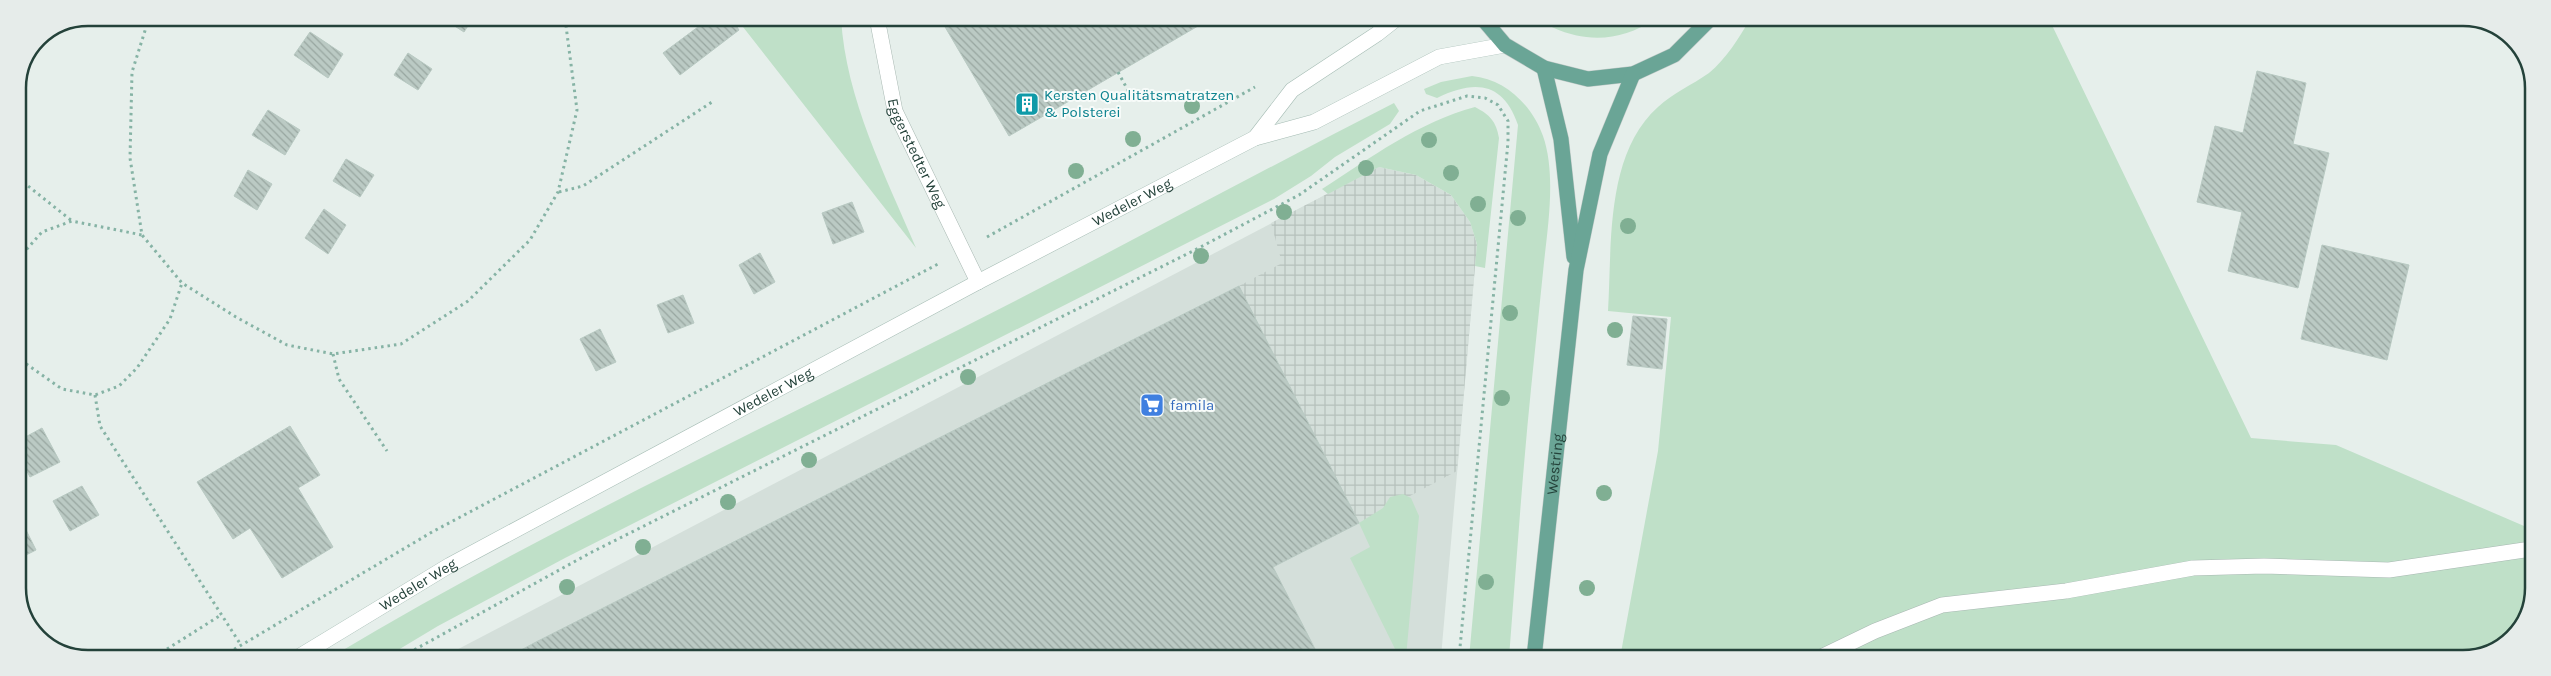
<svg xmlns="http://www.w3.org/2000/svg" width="2551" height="676" font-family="Karla,sans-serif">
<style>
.built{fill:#d4dfda}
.industrial{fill:url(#industrial-grid)}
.grass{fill:#bfe0c8}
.building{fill:url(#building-back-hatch);stroke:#b8c9c2}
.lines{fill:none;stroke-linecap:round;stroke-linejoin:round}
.lane-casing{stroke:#a8b8b2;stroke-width:16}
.street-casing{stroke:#a8b8b2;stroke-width:16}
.secondary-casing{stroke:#a4bbb3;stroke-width:16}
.primary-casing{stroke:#c2cac8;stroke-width:16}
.path{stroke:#86b3a5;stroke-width:3;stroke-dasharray:2.5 4;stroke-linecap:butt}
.lane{stroke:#fff;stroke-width:15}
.street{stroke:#fff;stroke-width:15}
.secondary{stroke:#fff;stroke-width:15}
.primary{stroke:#6aa596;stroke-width:15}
.tree{fill:#80af93}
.labels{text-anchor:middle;stroke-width:4;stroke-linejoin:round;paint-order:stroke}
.culture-label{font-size:15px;fill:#0d838f;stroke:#f7fbf9;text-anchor:start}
.street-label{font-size:15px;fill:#24423a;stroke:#f7fbf9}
.shop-label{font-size:15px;fill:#366cbe;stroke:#f7fbf9;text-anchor:start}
.rim{fill:none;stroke:#24423a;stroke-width:2.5}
</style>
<defs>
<pattern id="industrial-grid" width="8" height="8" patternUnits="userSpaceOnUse" patternTransform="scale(1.25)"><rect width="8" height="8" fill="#d4dfda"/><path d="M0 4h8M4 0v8" fill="none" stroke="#b6c1bc"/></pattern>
<pattern id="building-back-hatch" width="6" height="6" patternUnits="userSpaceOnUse" patternTransform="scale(1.25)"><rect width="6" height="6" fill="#bbcac4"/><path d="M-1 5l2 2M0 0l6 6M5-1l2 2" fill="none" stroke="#98a6a0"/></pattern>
</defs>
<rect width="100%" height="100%" fill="#e6efeb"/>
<path class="built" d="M1379,167L1477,244L1441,657H443Z"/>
<path class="industrial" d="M1379,167L1416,175L1451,195L1470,222L1477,244L1457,471L1359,523L1239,286L1282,263L1271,223Z"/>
<path class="grass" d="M736,18H841C846,100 885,174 916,248Z
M1537,19H1654C1624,41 1587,43 1554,28C1548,25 1542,23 1537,19Z
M1750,19H2049L2251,438L2336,445L2531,529V606L2506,644L2463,658H1620L1658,451L1671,317L1608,311C1612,246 1605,154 1658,107C1673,93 1692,85 1709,73C1726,59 1739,38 1750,19Z
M1472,76C1505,79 1532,105 1543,136C1557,176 1547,231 1543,272C1539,311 1535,350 1531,389C1522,478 1516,568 1509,658H1469L1518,125C1503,81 1474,80 1437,98L1426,94L1424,89L1441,82Z
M1394,103L1399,111L1390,124L1335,157L1311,176L1274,199L565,558L438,626L388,656H333C513,548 704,457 892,363C1061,280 1226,189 1394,103Z
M1475,107C1490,115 1496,121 1499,138L1485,268L1475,266L1477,244L1470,222L1451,195L1416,175L1379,167L1328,194L1322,189C1370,158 1419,122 1475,107Z
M1403,494L1411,498L1419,516L1406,657H1399L1350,558L1370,547L1359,523L1383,508L1390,497Z"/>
<path class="building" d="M442,18H473L464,32Z
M710,18H731L739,30L680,75L663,53Z
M944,18L1210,19L1009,136L941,20Z
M310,32L343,54L328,78L294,55Z
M408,53L432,69L418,90L394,75Z
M2257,71L2306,83L2293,144L2329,153L2298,288L2228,271L2242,212L2197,202L2215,126L2243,133Z
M268,110L300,130L285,155L252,135Z
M346,159L374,175L360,197L333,181Z
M248,170L272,184L257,210L234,196Z
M852,202L864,232L833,244L822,213Z
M324,209L346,225L328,254L305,238Z
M2322,245L2409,265L2387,360L2301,339Z
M760,253L775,282L754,294L739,265Z
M1239,286L1359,523L1273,567L1315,649L1298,657H543L536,642Z
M683,295L694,323L668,333L657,305Z
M1633,316L1667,319L1662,369L1627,365Z
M600,329L616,362L596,371L580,339Z
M290,426L320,475L298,488L333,547L282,578L250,528L233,539L197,482Z
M42,428L60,462L30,477L18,454V441Z
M82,486L99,515L70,531L53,501Z
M21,520L36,550L18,559V522Z
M536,642L543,657H508Z"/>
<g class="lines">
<g class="lane-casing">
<path id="lane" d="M1819,658L1875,631L1942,605L2066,591L2193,568L2264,566L2389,570L2531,549"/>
</g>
<g class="street-casing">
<g id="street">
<path id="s1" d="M877,18L895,111L978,282"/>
</g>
</g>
<g class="secondary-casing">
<g id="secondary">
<path d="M1255,138L1292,90L1377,34L1396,19"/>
<path id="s2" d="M300,656L450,565L978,282L1255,138L1314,122L1439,57L1505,45"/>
</g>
</g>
<g class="primary-casing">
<g id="primary">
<path d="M1483,19L1505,45L1544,68L1588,79L1633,74L1674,55L1710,19"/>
<path d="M1544,68L1561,139L1574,257"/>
<path id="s3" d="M1534,658L1576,270L1600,154L1633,74"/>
</g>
</g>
<path class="path" d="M149,18L132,72L130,158L142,235L182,283L236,317L287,345L333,354L401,344L468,301L530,240L558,192L577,110L566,26L561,18
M1118,72L1131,96
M18,178L72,221
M559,192L583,186L712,102
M987,237L1255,87
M18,259L42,232L72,221L142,235
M18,354L22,361L62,389L95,395L119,386L137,368L170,319L182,283
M333,354L339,379L387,451
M95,395L100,426L241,645
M156,656L221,615
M223,656L432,532L938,264
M403,656L592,552L1193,251L1299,195L1420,111L1467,96L1485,98L1498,105L1508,121V142L1459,658"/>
<use href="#lane" class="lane"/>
<use href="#street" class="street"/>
<use href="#secondary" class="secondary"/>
<use href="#primary" class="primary"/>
</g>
<g class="tree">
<circle cx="1192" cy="106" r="8"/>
<circle cx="1133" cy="139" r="8"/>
<circle cx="1429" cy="140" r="8"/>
<circle cx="1366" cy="168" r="8"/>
<circle cx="1076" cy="171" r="8"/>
<circle cx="1451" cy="173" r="8"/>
<circle cx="1478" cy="204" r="8"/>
<circle cx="1284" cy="212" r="8"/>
<circle cx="1518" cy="218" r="8"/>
<circle cx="1628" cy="226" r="8"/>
<circle cx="1201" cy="256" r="8"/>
<circle cx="1510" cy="313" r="8"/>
<circle cx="1615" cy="330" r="8"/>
<circle cx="968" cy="377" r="8"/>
<circle cx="1502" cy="398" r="8"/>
<circle cx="809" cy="460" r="8"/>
<circle cx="1604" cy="493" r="8"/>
<circle cx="728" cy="502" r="8"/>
<circle cx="643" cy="547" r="8"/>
<circle cx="1486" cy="582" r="8"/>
<circle cx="567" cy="587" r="8"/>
<circle cx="1587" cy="588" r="8"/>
</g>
<defs>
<g id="building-square" transform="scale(1.25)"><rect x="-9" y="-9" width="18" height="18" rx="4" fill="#0f9aa8" stroke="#f7fbf9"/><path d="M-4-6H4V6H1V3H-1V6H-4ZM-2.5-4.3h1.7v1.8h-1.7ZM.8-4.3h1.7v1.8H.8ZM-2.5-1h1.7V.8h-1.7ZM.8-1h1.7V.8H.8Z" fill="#fff"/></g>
<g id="supermarket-square" transform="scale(1.25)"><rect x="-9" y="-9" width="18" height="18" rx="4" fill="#3f7fe0" stroke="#f7fbf9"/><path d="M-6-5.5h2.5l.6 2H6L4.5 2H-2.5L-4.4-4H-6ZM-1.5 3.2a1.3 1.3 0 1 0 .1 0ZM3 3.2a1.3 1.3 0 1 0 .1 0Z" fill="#fff"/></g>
</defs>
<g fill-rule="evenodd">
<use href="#building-square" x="1027" y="104"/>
<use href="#supermarket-square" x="1152" y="405"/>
</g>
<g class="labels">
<g class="culture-label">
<text x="1044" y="100">Kersten Qualitätsmatratzen<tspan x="1044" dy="17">&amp; Polsterei</tspan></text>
</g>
<g class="street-label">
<text dy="5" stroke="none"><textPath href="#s1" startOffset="142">Eggerstedter Weg</textPath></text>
<text dy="5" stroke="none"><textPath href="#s2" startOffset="948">Wedeler Weg</textPath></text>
<text dy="5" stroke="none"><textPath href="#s2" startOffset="542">Wedeler Weg</textPath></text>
<text dy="5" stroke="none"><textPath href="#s3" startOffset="195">Westring</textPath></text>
<text dy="5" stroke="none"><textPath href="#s2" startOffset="138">Wedeler Weg</textPath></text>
</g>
<g class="shop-label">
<text x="1170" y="410">famila</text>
</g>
</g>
<path d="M0 0H2551V676H0ZM88 26H2463A62 62 0 0 1 2525 88V588A62 62 0 0 1 2463 650H88A62 62 0 0 1 26 588V88A62 62 0 0 1 88 26Z" fill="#e6ecea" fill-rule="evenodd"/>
<path class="rim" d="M88 26H2463A62 62 0 0 1 2525 88V588A62 62 0 0 1 2463 650H88A62 62 0 0 1 26 588V88A62 62 0 0 1 88 26Z"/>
</svg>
